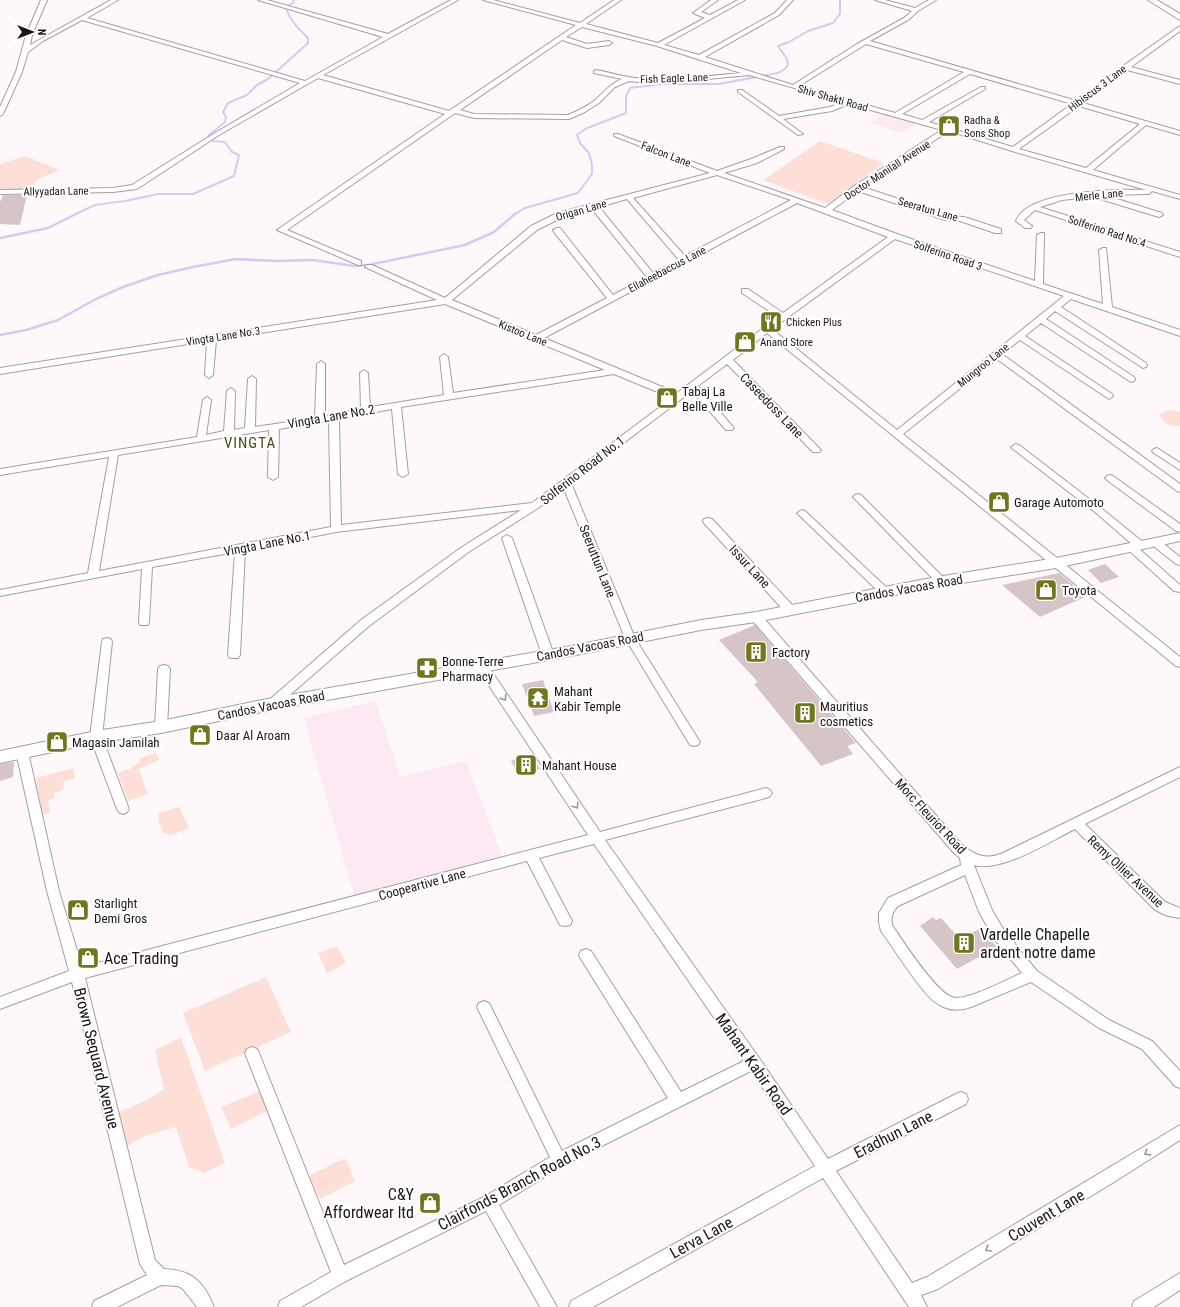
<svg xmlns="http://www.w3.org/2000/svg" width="1180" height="1307" font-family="'Roboto Condensed',sans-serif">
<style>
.built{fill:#fce9f3}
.green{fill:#fddfd7}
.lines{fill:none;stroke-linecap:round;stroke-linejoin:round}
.stream-far1{stroke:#d4caf4;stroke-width:2}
.stream{stroke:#d4caf4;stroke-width:2.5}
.building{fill:#d6c5c7}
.minor-casing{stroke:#a99ba2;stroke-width:2}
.secondary-casing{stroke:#a99ba2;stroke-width:2}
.minor{fill:#fff;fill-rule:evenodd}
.secondary{fill:#fff;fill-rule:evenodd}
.oneway{stroke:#989697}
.labels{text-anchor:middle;stroke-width:4;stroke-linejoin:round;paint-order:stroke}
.far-street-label{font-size:11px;fill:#1b1518;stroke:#fff}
.far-poi-label{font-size:11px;fill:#1b1518;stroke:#fff;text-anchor:start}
.poi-label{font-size:13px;fill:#1b1518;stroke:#fff;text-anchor:start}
.street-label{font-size:13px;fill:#1b1518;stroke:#fff}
.quarter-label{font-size:15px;letter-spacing:1px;fill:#4a4d11;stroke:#fff}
.near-poi-label{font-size:16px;fill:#1b1518;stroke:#fff;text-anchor:start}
.near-street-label{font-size:16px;fill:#1b1518;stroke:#fff}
</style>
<rect width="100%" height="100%" fill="#fff8fb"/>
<path class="built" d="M883,113L918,123L901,133L872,123Z
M375,701L401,777L466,761L503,859L355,899L304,718Z"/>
<path class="green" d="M820,141L884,163L828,204L763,180Z
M25,156L60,170L38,179L29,190H0V164Z
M1169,410L1180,412V426C1170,426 1164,425 1160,415L1162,412Z
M156,753L159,760L139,769L148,794L128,801L118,773L132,768V766L139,763L140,758Z
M73,768L75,778L63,782L64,790L54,793L55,798L48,800L50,813L42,815L36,778Z
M179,807L189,828L169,836L168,833L164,834L158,820L159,813Z
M337,946L346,963L327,973L318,953Z
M266,977L291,1032L205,1071L183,1013Z
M181,1037L225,1163L204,1173L189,1167L176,1127L145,1136L122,1149L112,1114C130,1108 148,1101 164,1089L155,1050Z
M260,1091L268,1110L231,1129L221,1107Z
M345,1158L355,1181L320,1199L309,1176Z"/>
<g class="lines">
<path class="stream-far1" d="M76,214L95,205L125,201L158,194H193L234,176L239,155L232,152L225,142L213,141L208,136L225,122L226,117L223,112L228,103L247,95L257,85L268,79L308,43V38C299,29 289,20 286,7L293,3L294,0
M515,214L525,208L578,193L592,174V165L589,153L580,143L577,135L585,129L626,113V97L630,88L662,84H719L778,73L785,69L788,65L787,59L778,46L789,42L808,31L833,23L840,14V0"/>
<path class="stream" d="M0,238L48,228L78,213
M0,335L26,330L58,320L96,299L123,287L158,275L193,267L236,259L277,261L313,260L354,266L368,265L465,245L494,232L516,213"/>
</g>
<path class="building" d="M3,195H27L20,225L0,224V202Z
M1105,564L1119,577L1101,583L1088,570Z
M1059,573L1087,596L1040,617L1002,585Z
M755,625L856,743L847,746L853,754L821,766L754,684L758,682L719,640Z
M543,680L554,712L534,716L522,684Z
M532,754L540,769L519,775L511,761Z
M14,762L13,777L0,781V764Z
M933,917L936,920L941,918L959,938L980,929L997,947L957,969L920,926Z"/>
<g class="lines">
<g class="minor-casing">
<path id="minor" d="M41,0H47L32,35L30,45L111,0H118L87,18L305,81L383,37L258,0H267L388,34L451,0H458L323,75L449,111L576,25L483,0H493L580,23L614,0H621L586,24L658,43L705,18L693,13L711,0H718L701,12L710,15L738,0H745L664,45L699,55L775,13L787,0H793L779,15L705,57L793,85L857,44L904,18L912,11L875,0H885L915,8L929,0H936L918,11L908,20L870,41L1077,101L1123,66L1180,26V31L1131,67L1180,80V84L1127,70L1083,103L1180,131V135L1146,125L1093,170L1180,195V199L1152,191L1149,194L1104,195L1162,213L1163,215L1159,217L1097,198V196L1062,200L1040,207L1180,252V257L1035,210L1025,219L1024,220L1032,226L1031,228H1025L1016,221C1027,190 1119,189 1146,190L1012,151L949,131L863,187L949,216L964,217L1001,229V233H995L960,221L945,220L858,191L832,210L897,234L1035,281L1037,235L1041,233H1044L1043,284L1103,304L1099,250L1103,248H1106L1112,307L1180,330V336L1071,299L1061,307L1146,363L1147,365L1146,367L1143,368L1055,311L1046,319L1134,377L1135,379L1134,381L1131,382L1041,323L1025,336L1112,394L1113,396L1109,399L1020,340L1002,354L1180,484V492L1177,491L997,359L903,434L1180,657V667L1176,666L767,333L733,360L819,448L821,450L819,452H813L727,364L698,386L732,426L734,428L732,430H726L692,391L571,483L635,638L698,739L700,742L698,745L694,746L690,745L625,638L564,489L538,508L470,551L369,626L276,707L272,708L268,707L266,704L268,701L361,620L462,547L521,510L336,532L245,550L240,655L238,658H230L228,655L235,552L152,567L149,622L148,625H140L139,622L142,569L0,596V590L88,573L109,457L0,475V469L197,437L203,400L207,397L211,400L206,435L224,431L227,391L231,388L235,391L234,430L245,428L248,379L252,376L256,379L255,427L315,418L317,364L321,361L325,364V416L361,409L360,373L364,370L368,373L370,407L444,395L440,357L444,354L448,357L453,393L605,370L445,304L216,340L213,375L209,378L205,375L207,341L0,374V368L437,300L365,267L366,265H372L445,298L531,226L557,213L710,173L614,136V134H618L717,171L751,159L780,147H784V149L757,163L724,173L825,208L854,186L942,130L849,104L832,111L783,119L803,134L798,135L738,92V90H742L779,116L830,107L843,102L749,75L676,82L648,83L629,81L615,87L599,103L585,112L569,119L474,118L455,113L287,230L361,261V265H358L277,230L445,114L318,78L219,135L137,189L113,192L0,194V190L113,188L132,185L215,133L300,83L82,20L43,41L28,52L22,72L3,114L0,116V107L16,72L26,35ZM582,27L657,46L741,73C706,76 670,82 636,78C622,77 609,72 596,70L594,71V73L622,79C607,86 605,92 594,101C586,107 577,111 568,115L474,114L460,110L562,40L587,48L609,45L612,43L609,41L587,44L566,37ZM866,44L964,72L895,113L799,86ZM970,74L1072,104L1013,147L929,122L985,89V87H981L922,120L902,114ZM1079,106L1140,124L1086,168L1019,149ZM717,175L791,200L685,256L633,198ZM627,199L679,260L653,273L599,207ZM797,203L888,237L783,313L748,289H742V293L778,317L677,393L544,338ZM592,209L647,277L613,295L560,228H557L553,230L554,232L607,298L536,335L452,300L537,230L563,217ZM895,239L1064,296L897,430L772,329ZM614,374L672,398L532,503L341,525L339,419L392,409L398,474L403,477L408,474L401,407ZM329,421L331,527L99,571L118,455L269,430L268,477L273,480L278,477L279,429Z
M1016,444L1019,445L1101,508L1144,543L1145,545L1144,547H1137L1180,585V592L1174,591L1125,547L1126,545H1133L1095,512L1013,449L1011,447Z
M1157,448L1180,463V470L1154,453L1152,451L1154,449Z
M1110,475L1113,476L1180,524V532L1176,531L1107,480L1105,478L1107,476Z
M858,494L861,495L946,580L947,582L946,584H938L855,499L853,497L855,495Z
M802,510L805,511L889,590L890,592L889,594H881L799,515L797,513Z
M708,518L712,519L795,608L796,611L795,614H787L704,523L703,521L704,519Z
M507,535L512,538L554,655L552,658H544L542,655L502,538Z
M1155,539L1159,540L1180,557V565L1176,564L1151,544L1150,542Z
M756,613L760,614L962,845C976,856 986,860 1003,853L1180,767V777L1085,824L1165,902L1180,908V918L1168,916L1155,910L1075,829C1049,842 1001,873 974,865L992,910L1005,932L1037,971L1109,1020L1152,1041L1180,1071V1088L1175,1086L1142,1049L1099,1028L1031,982L971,1007C960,1011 948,1011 938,1004C922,995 894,948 881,931L879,923V913L888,898L961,865L960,858L954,853L752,620L751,617L752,614ZM965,875L979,912L995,940L1022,973C1006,980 972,998 956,998C939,998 903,941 892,925C891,917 892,912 898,906Z
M107,638L111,639L112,642L102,737L129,809L127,812L123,814L119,812L117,809L90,737L102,642L103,639Z
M482,662L486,663L600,832L766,788L770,790L772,793L770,796L766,798L605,840L759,1058L828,1159L956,1094L961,1092L966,1094L968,1099L966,1104L836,1171L912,1283L927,1277L1180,1125V1140L1114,1182L938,1289L921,1295L927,1307H909L823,1178L593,1307H569L571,1301L815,1166L751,1071L564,1165L499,1205L557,1307H540L486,1211L346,1281L301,1307H278L280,1301L331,1272L245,1053L247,1049L252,1047L257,1049L259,1053L344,1265L484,1197L550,1157L477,1007L479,1003L484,1001L489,1003L562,1151L668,1098L581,959L579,955L581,951L586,949L591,951L681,1092L744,1061L594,844L539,858L572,921L570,925L565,926L560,925L527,861L85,978L155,1260L164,1269C192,1270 204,1282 214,1307H197L183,1289L178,1286L161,1285L117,1307H92L94,1301L147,1275L140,1264L72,982L0,1009V997L69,971L47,891L16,752L18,749L22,748L26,749L28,752L59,891L82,967L588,835L478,669L476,666L478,663Z
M164,665L168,666L170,669L167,727L165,730L161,731L157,730L155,727L158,669L160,666Z
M1180,1273V1290L1154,1307H1132L1134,1301Z"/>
</g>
<g class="secondary-casing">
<path id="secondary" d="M1148,0H1157L1180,14V20Z
M1180,533V541L1056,568L931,588L756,622L701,630L571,656L272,710L161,733L96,743L0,763V751L96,731L161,721L272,698L571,646L701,620L756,612L931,578L1056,558Z"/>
</g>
<use href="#minor" class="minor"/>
<use href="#secondary" class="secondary"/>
</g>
<defs><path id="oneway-chevron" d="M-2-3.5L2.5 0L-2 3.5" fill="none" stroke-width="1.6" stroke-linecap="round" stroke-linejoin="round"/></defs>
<g class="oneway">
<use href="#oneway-chevron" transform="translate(504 698) rotate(56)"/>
<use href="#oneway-chevron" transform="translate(576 806) rotate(56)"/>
<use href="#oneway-chevron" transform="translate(1147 1153) rotate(148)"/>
<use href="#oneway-chevron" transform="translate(988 1249) rotate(149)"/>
</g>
<defs>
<g id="shop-square" transform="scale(1.15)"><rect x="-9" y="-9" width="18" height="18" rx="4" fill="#71761e" stroke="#fff"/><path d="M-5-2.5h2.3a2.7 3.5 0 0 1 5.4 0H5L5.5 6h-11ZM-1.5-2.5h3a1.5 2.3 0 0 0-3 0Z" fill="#fff"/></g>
<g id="restaurant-square" transform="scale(1.15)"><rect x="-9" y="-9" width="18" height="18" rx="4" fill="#71761e" stroke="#fff"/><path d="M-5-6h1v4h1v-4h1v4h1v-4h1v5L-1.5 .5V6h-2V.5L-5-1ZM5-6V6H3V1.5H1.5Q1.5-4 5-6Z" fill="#fff"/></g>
<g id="building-square" transform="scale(1.15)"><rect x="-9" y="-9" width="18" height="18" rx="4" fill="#71761e" stroke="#fff"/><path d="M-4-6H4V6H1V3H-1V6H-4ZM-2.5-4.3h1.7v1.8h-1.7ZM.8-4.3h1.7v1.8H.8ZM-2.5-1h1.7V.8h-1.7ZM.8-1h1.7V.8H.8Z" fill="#fff"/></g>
<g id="pharmacy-square" transform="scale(1.15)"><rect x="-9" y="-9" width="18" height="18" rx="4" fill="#71761e" stroke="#fff"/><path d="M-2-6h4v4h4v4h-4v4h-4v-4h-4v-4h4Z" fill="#fff"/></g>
<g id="temple-square" transform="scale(1.15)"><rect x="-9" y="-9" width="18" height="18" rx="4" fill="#71761e" stroke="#fff"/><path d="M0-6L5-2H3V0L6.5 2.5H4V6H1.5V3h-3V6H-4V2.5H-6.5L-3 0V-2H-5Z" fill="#fff"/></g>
</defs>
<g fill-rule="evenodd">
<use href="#shop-square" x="949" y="126"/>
<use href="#restaurant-square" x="771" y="322"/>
<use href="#shop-square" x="745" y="342"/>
<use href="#shop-square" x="667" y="398"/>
<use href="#shop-square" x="999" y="502"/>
<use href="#shop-square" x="1046" y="590"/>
<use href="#building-square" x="756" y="652"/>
<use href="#pharmacy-square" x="427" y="668"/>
<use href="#temple-square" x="538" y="698"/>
<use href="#building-square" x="805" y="713"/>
<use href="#shop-square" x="200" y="735"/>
<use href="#shop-square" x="57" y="742"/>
<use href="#building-square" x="526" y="765"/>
<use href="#shop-square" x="78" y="910"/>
<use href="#building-square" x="964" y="943"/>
<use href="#shop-square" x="88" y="958"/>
<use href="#shop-square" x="430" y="1203"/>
</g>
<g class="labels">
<g class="far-street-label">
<text transform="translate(674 78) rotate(-2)" y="4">Fish Eagle Lane</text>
<text transform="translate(1097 88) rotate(-37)" y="4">Hibiscus 3 Lane</text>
<text transform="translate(833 98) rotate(16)" y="4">Shiv Shakti Road</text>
<text transform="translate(666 154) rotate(21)" y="4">Falcon Lane</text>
<text transform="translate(887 170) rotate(-33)" y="4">Doctor Manilall Avenue</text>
<text transform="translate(56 191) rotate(-1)" y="4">Allyyadan Lane</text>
<text transform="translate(1099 195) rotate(-6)" y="4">Merle Lane</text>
<text transform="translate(928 209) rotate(16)" y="4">Seeratun Lane</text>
<text transform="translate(581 210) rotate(-16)" y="4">Origan Lane</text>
<text transform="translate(1107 231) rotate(18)" y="4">Solferino Rad No.4</text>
<text transform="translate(948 255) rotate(19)" y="4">Solferino Road 3</text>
<text transform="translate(667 269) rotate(-28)" y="4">Ellaheebaccus Lane</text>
<text transform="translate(523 333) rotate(22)" y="4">Kistoo Lane</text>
<text transform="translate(223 336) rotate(-9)" y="4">Vingta Lane No.3</text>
<text transform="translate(983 365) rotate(-39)" y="4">Mungroo Lane</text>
</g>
<g class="far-poi-label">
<text x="964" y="124">Radha &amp;<tspan x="964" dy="13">Sons Shop</tspan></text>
<text x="786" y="326">Chicken Plus</text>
<text x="760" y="346">Anand Store</text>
</g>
<g class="poi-label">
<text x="682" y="396">Tabaj La<tspan x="682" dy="15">Belle Ville</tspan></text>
<text x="1014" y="507">Garage Automoto</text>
<text x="1062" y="595">Toyota</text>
<text x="772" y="657">Factory</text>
<text x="442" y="666">Bonne-Terre<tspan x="442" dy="15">Pharmacy</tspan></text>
<text x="554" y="696">Mahant<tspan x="554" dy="15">Kabir Temple</tspan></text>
<text x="820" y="711">Mauritius<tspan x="820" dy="15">cosmetics</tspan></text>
<text x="216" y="740">Daar Al Aroam</text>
<text x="72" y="747">Magasin Jamilah</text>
<text x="542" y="770">Mahant House</text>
<text x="94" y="908">Starlight<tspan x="94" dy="15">Demi Gros</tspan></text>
</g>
<g class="street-label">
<text transform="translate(772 405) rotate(46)" y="5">Caseedoss Lane</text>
<text transform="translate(331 416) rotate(-10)" y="5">Vingta Lane No.2</text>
<text transform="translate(582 470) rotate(-38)" y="5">Solferino Road No.1</text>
<text transform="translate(267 543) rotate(-11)" y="5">Vingta Lane No.1</text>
<text transform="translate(598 561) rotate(68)" y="5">Seeruttun Lane</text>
<text transform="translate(750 566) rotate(47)" y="5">Issur Lane</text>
<text transform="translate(909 588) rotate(-10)" y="5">Candos Vacoas Road</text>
<text transform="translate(590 646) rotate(-11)" y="5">Candos Vacoas Road</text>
<text transform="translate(271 705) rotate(-11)" y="5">Candos Vacoas Road</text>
<text transform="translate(931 816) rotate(47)" y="5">Morc Fleuriot Road</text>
<text transform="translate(1126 871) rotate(43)" y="5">Remy Ollier Avenue</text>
<text transform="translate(422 884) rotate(-15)" y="5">Coopeartive Lane</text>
</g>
<g class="quarter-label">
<text x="250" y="448">VINGTA</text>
</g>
<g class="near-poi-label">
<text x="980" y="940">Vardelle Chapelle<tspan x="980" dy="18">ardent notre dame</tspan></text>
<text x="104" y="964">Ace Trading</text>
<text x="414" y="1200" text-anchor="end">C&amp;Y<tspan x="414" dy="18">Affordwear ltd</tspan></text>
</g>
<g class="near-street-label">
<text transform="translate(97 1058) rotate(76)" y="6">Brown Sequard Avenue</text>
<text transform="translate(754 1064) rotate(55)" y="6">Mahant Kabir Road</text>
<text transform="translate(893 1134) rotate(-27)" y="6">Eradhun Lane</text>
<text transform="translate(519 1183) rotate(-28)" y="6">Clairfonds Branch Road No.3</text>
<text transform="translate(1046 1215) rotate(-31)" y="6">Couvent Lane</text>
<text transform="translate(701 1237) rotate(-29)" y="6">Lerva Lane</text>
</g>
</g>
<g transform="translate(32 32) rotate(90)" stroke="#ffffff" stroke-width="3" paint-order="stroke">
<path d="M0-3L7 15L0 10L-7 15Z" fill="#1b1518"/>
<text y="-6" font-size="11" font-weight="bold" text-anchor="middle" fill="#1b1518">N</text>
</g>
</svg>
